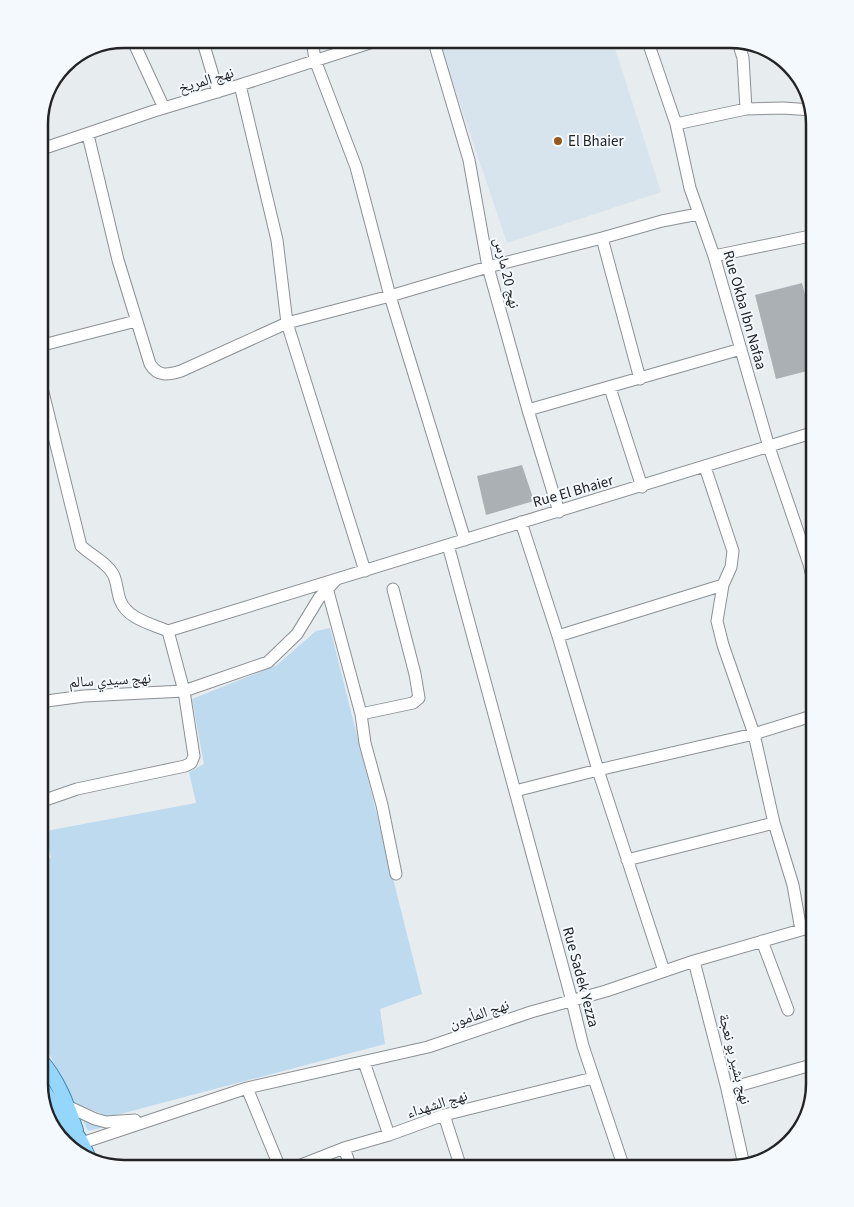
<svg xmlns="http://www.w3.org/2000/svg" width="854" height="1207" font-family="'Source Sans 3','Noto Naskh Arabic',sans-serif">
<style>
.built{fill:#d8e4ed}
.green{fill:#bddaee}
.building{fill:#abb0b4}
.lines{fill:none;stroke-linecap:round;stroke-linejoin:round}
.minor-casing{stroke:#8c9094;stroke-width:13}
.major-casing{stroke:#3f86b1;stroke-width:16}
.minor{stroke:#fff;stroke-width:11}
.major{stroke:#95d6fd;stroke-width:14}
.poi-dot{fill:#96581e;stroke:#f4f9fd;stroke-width:2}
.labels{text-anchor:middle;stroke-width:4;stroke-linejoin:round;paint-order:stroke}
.street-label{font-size:15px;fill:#232426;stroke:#f4f9fd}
.poi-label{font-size:15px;fill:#232426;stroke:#f4f9fd;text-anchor:start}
.rim{fill:none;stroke:#232426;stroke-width:2.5}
</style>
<rect width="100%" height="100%" fill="#e7ecef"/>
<path class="built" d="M438,39H612L661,192L507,243Z"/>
<path class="green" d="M330,628L422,994L380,1009L385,1044L109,1117L75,1103L39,1035V861L51,858L46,831L196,803L189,772L204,764L192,699L277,665L316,631Z
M82,1119L114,1125L88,1131Z"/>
<path class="building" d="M802,283L815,333V369L776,379L755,295Z
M522,465L534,501L486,515L477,476Z"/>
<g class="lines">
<g class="minor-casing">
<path id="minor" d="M132,39L164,108
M202,39L218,92
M312,39L315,60L356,167L390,296L465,540
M433,39L469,160L488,267L528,410L559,512
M647,39L676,124L690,188L714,256L769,447L809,564L815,589
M737,39L743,58L746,109
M240,85L277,240L287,323L365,571
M676,124L746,109L783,108L812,110
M88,135L118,260L150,364C158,377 168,375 181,371L287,323L390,296L488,267L602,238L662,221L698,214
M39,150L154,111L240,85L382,39
M602,238L640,379
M714,256L815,235
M39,346L136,321
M39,376L81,546C91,555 107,563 113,574C117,581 117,592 120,600C127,619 152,624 168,631
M610,388L642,487
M528,410L741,349
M521,522L558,636L598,770L664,971
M448,545L572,1001L583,1046L624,1168
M327,588L361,714L365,743L382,805L396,874
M558,636L723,585
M39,702L84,696L184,691L268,662L297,634L319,598L335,581
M361,714L413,703L419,698L415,674L393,589
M515,791L598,770L754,734L723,645L717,621L723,585L731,567L733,551L705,467
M39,800L48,799L77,789L185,766L191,763L194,756L184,691L168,631L815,432
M774,823L754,734L815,715
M627,860L774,823L793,885L801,930
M762,941L788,1010
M694,961L727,1089L744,1165
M364,1062L389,1135
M247,1088L280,1168
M727,1089L815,1064
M69,1107L95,1119L106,1122L135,1120
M444,1115L461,1168
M82,1143L247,1088L428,1047L531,1012L606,991L694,961L815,926
M344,1148L351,1168
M293,1168L344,1148L389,1135L444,1115L593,1078"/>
</g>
<g class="major-casing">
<path id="major" d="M39,1058C58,1079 67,1104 76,1130
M39,1083L58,1113L79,1138L90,1160"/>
</g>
<use href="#minor" class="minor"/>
<use href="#major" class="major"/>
</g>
<circle class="poi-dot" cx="558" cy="141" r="5"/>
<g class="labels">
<g class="street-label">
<text transform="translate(206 80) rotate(-17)" y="5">نهج المريخ</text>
<text transform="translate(507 273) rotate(77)" y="5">نهج 20 مارس</text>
<text transform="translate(745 310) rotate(74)" y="5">Rue Okba Ibn Nafaa</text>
<text transform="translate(573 491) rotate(-16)" y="5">Rue El Bhaier</text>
<text transform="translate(110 680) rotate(-3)" y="5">نهج سيدي سالم</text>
<text transform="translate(581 977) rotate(75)" y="5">Rue Sadek Yezza</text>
<text transform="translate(479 1014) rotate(-19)" y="5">نهج المأمون</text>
<text transform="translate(735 1059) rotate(76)" y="5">نهج بشير بو نعجة</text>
<text transform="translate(437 1104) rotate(-17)" y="5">نهج الشهداء</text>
</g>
<g class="poi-label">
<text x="568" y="146">El Bhaier</text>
</g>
</g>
<path d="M0 0H854V1207H0ZM124 48H730A76 76 0 0 1 806 124V1084A76 76 0 0 1 730 1160H124A76 76 0 0 1 48 1084V124A76 76 0 0 1 124 48Z" fill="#f4f9fd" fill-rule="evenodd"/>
<path class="rim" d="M124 48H730A76 76 0 0 1 806 124V1084A76 76 0 0 1 730 1160H124A76 76 0 0 1 48 1084V124A76 76 0 0 1 124 48Z"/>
</svg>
